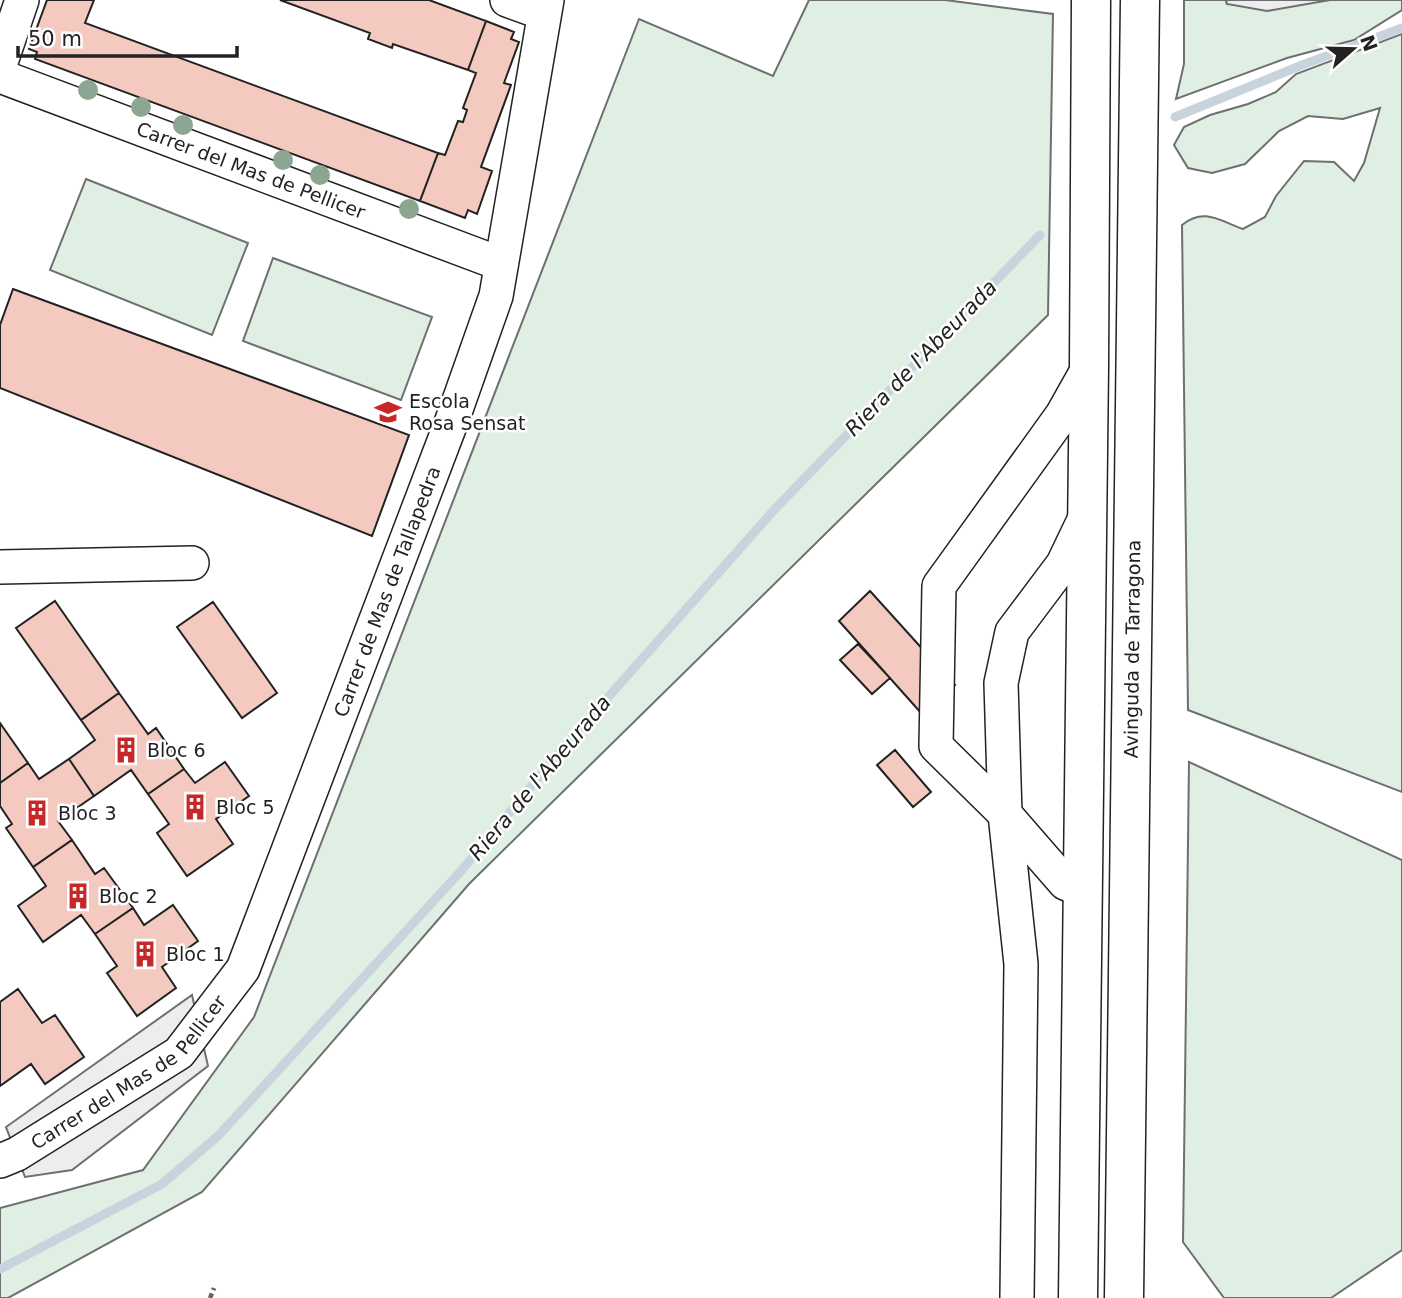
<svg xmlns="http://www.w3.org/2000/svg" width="1402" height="1298" font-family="'DejaVu Sans',sans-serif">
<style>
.green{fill:#e0efe3;stroke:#6f6f6f;stroke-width:2}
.parking{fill:#ededed;stroke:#6f6f6f;stroke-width:2}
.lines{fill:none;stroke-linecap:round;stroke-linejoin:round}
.stream{stroke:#c7d3dd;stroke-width:9}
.building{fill:#f3c9c0;stroke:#222;stroke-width:2}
.minor-casing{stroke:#222;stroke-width:36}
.major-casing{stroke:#222;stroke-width:41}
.path{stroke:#646464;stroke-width:4.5;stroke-dasharray:5 3.5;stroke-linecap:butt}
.minor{stroke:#fff;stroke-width:33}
.major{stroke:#fff;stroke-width:38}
.tree{fill:#8da692}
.labels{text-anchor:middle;stroke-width:5;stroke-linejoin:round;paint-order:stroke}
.street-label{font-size:19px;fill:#222;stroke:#fff}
.poi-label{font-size:19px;fill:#222;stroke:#fff;text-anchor:start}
.water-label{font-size:21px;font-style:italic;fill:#222;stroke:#fff}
</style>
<rect width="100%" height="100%" fill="#fff"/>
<path class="green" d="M809,0H945L1053,14L1048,315L469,884L202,1192L8,1298H0V1208L143,1170L254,1017L639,19L773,76Z
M1184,0H1226L1227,4L1330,0H1402V10L1354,40L1287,58L1176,99L1184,64Z
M1402,34V792L1188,710L1182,225C1204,207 1220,221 1243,229L1265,217L1276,196L1304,161L1334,162L1354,181L1364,163L1380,108L1343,119L1308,116L1279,131L1245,164L1212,173L1188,168L1174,145L1184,127L1210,115L1248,104L1276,92L1296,74Z
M86,179L248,243L212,335L50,270Z
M273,258L432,317L401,400L243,341Z
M1189,762L1402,860V1250L1331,1298H1224L1183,1242Z"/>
<path class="parking" d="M1226,0H1330L1267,11L1227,4Z
M192,995L208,1066L72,1170L25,1177L6,1127Z"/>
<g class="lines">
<path class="stream" d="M1175,117L1302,65L1402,28
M0,1269L162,1184L218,1136L461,871L563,748L775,509L1040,235"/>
</g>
<path class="building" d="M47,0H94L85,23L438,153L420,201L35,59L37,52L29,49Z
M280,0H429L486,21L468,70L393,44L392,48L368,39L370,33Z
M486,21L514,32L511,39L519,42L504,83L511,85L481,167L492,171L477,214L468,210L465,218L420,201L438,153L445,155L458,121L463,122L467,110L463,108L476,73L468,70Z
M13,289L409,435L372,536L0,388V325Z
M870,591L955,685L922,714L839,621Z
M55,601L119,693L81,720L16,628Z
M213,602L277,693L242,718L177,627Z
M858,644L890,678L872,694L840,660Z
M119,693L148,734L156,728L184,769L148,794L131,770L94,796L69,759L95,740L81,720Z
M0,723L28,763L0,783Z
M895,750L931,792L913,807L877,765Z
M69,759L94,796L58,821L72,840L33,867L6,828L12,824L0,806V783L28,763L39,779Z
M225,762L249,796L216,819L233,844L187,876L157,833L169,824L148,794L184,769L195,783Z
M72,840L95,874L104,868L133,908L95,934L81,915L43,942L18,906L46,886L33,867Z
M173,905L198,941L162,967L176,988L137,1016L107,973L117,966L95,934L133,908L144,925Z
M18,989L42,1023L55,1015L84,1057L45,1084L31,1064L0,1086V1002Z"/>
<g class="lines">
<g class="minor-casing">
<g id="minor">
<path d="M507,0L543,13"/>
<path d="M0,65L22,0"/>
<path id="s1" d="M0,76L501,264"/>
<path d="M0,567L192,563"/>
<path d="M1082,890L1065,883L1005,814L936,746L939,586L1062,415L1089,367"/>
<path id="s2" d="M0,1161L17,1154L179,1053L243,969L454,415L496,296L547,0"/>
<path d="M1017,1298L1021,964L1005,814L1001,683L1012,632L1063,564L1086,516"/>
</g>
</g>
<g class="major-casing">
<g id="major">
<path d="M1078,1298L1089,367L1091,0"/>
<path id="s3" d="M1124,1298L1140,0"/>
</g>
</g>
<path class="path" d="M210,1298L214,1288"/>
<use href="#minor" class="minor"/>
<use href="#major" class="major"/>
</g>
<g class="tree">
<circle cx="88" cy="90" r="10"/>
<circle cx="141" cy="107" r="10"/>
<circle cx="183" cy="125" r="10"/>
<circle cx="283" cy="160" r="10"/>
<circle cx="320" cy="175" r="10"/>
<circle cx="409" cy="209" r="10"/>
</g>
<defs>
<g id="school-bare" transform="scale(2.1)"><path d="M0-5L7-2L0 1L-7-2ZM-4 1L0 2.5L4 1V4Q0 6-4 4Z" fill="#c62828" stroke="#fff" stroke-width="2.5" paint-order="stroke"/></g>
<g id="building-bare" transform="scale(2.1)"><path d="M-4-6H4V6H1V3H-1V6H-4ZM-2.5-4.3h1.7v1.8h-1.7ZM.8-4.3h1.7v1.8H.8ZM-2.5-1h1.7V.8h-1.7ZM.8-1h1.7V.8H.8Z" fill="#c62828" stroke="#fff" stroke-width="2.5" paint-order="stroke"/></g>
</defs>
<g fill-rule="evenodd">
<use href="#school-bare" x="388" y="412"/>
<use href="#building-bare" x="126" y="750"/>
<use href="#building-bare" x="195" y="807"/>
<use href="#building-bare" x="37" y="813"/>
<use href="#building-bare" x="78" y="896"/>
<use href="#building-bare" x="145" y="954"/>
</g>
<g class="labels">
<g class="street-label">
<text dy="7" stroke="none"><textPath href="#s1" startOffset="268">Carrer del Mas de Pellicer</textPath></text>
<text dy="7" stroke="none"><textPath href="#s2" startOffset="719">Carrer de Mas de Tallapedra</textPath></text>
<text dy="7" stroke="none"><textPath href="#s3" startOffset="649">Avinguda de Tarragona</textPath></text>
<text dy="7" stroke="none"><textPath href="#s2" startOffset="158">Carrer del Mas de Pellicer</textPath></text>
</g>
<g class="poi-label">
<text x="409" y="408">Escola<tspan x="409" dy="22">Rosa Sensat</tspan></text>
<text x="147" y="757">Bloc 6</text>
<text x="216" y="814">Bloc 5</text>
<text x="58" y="820">Bloc 3</text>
<text x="99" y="903">Bloc 2</text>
<text x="166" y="961">Bloc 1</text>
</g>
<g class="water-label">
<text transform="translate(921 358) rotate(-46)" y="7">Riera de l'Abeurada</text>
<text transform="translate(540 778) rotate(-50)" y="7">Riera de l'Abeurada</text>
</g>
</g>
<g transform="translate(1353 49) rotate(70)" stroke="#ffffff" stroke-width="5" paint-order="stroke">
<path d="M0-5L12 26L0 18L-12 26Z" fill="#222222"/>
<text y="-10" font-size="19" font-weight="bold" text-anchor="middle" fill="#222222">N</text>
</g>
<path d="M18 46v10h219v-10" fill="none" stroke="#222222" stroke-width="3.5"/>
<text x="28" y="46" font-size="21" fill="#222222" stroke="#ffffff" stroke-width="5" paint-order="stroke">50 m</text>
</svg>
